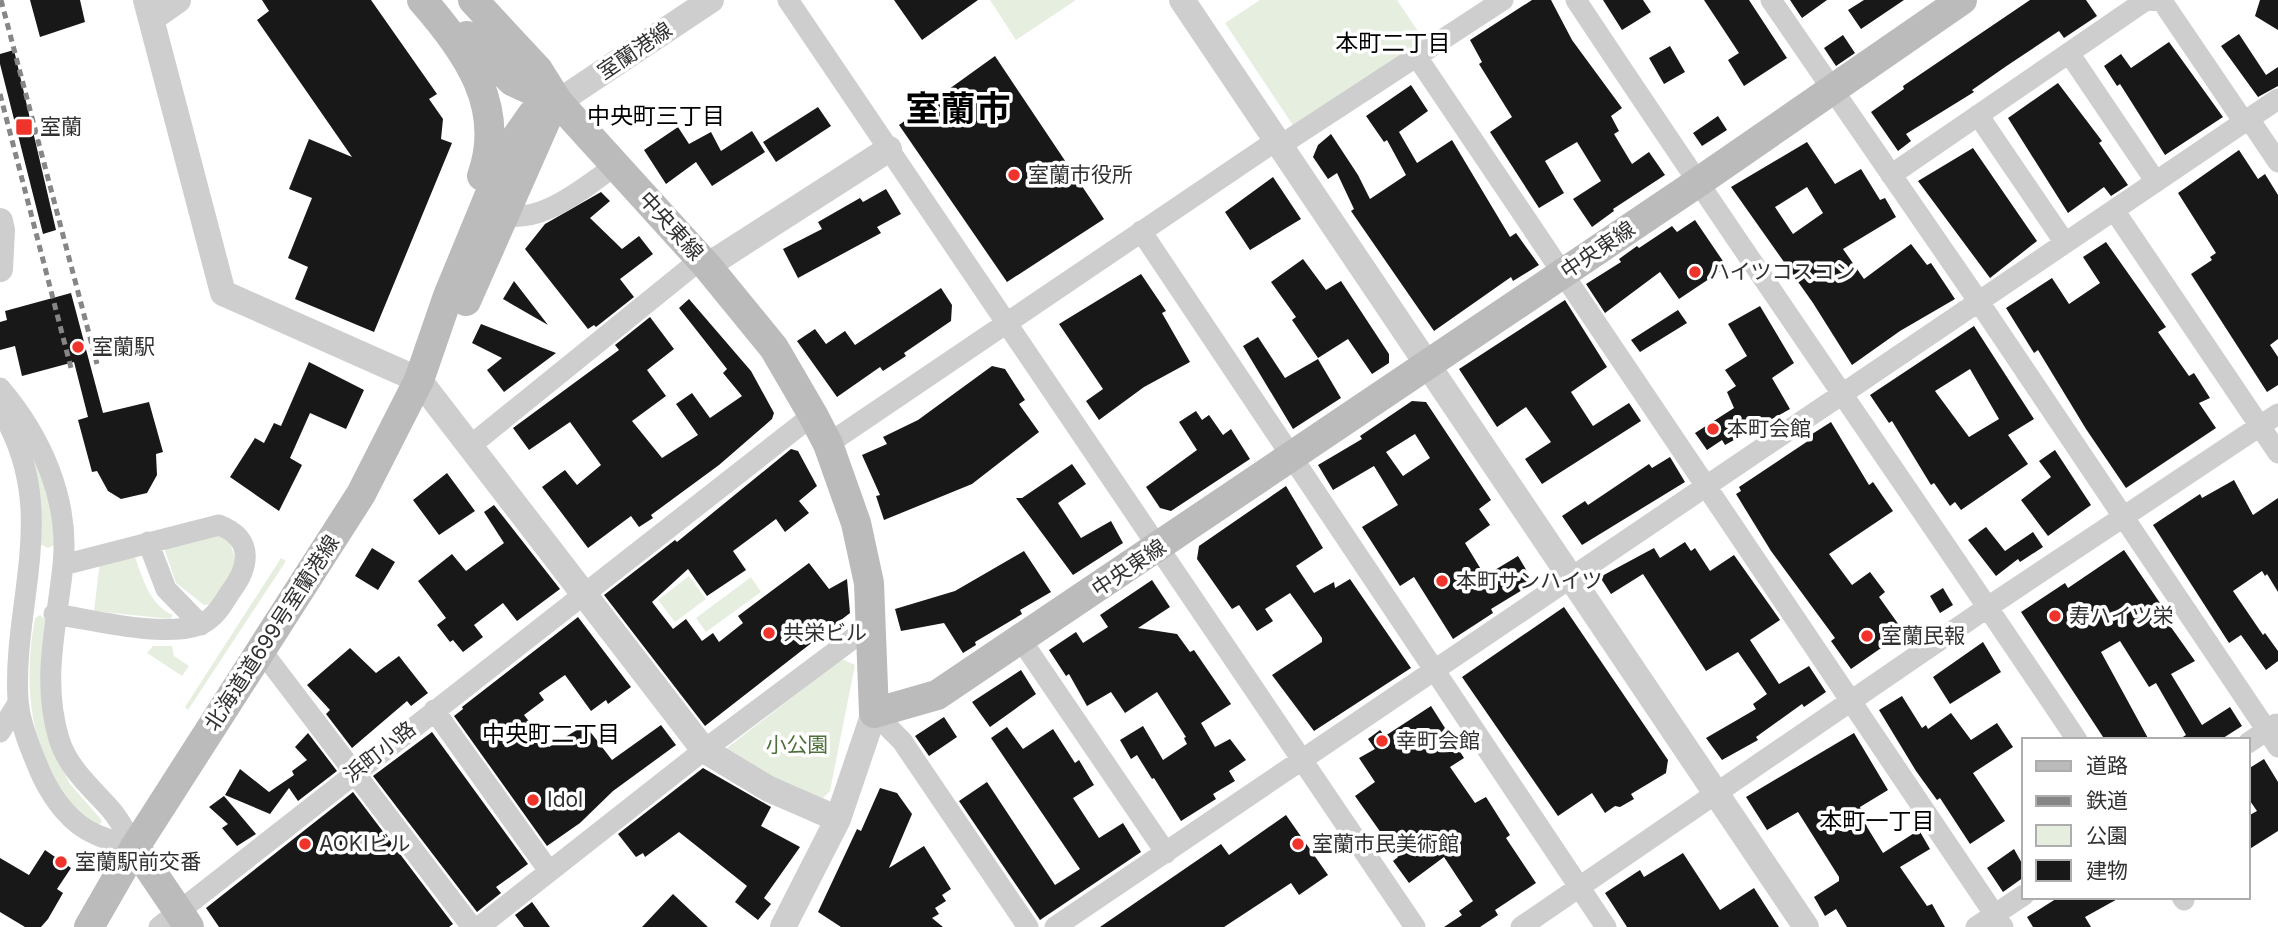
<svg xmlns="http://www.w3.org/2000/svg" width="2278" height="927" font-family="Inter,'Noto Sans JP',sans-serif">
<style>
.green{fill:#e6efdf}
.building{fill:#181818;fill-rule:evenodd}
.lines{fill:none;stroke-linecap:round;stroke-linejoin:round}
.minor{stroke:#cecece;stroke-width:21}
.tertiary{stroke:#cecece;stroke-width:26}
.secondary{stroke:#bbb;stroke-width:30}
.rail{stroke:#868686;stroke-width:5;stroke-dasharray:7 5;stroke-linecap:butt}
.poi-dot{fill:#f1342b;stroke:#fff;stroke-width:2.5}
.labels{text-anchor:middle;stroke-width:7;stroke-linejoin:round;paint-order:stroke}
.street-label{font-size:21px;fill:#313131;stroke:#fff}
.poi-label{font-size:21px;fill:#313131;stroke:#fff;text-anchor:start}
.park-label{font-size:21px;fill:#4e713b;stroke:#fff}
.neighbourhood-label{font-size:23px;fill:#000;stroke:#fff}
.town-label{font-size:35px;font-weight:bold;fill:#000;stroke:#fff}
</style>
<rect width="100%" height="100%" fill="#fff"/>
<path class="green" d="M990,0H1076L1016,40Z
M1260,0H1397L1424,40L1294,127L1225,23Z
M31,452L50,492L56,544L48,548L37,543Z
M215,534L230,542L237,565L213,604L204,605L176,583L165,551L168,546Z
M134,554C142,576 149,605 173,615L170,619L94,611L100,561Z
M281,558L286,561L188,710L185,707Z
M689,576L706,599L675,622L658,600Z
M751,577L761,592L706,632L696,618Z
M40,615L46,620L52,749L70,784L100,818L102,822L97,826L93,827C83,816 68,804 60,791C28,739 24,676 35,618Z
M153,646H172L174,656L189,666L182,676L147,653Z
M842,659L855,665L830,791L823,798L750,771L723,751Z"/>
<path class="building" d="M30,0H80L85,22L40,37Z
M262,0H371L437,94L429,99L443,119L441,139L452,143L374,332L295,299L308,267L288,258L312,198L289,189L309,139L352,157L257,20L269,11Z
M894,0H978L922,40Z
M1532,0H1551L1572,40L1622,108L1611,116L1619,131L1614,134L1632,164L1649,152L1665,175L1613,209L1614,211L1592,227L1573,199L1601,181L1577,142L1545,161L1564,193L1539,208L1490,132L1512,117L1479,64L1482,62L1470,40Z
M1603,0H1643L1651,12L1622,30Z
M1704,0H1749L1787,58L1744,86L1728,60L1739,53Z
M1790,0H1827L1802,18Z
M1864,0H1904L1861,29L1848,10Z
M2030,0H2086L2097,16L2064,38L2059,31L2008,65L1972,90L1974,92L1906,134L1911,141L1898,151L1871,112L1904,89L1903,86Z
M2260,0H2278V30L2255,16Z
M2239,34L2266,75L2278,67V86L2258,97L2221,46Z
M1843,35L1855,53L1836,66L1824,48Z
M2169,42L2223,117L2165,155L2120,84L2117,86L2104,66L2121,54L2131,68Z
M1670,46L1685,72L1664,84L1649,58Z
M14,50L56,230L43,234L0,64V54Z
M995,56L1104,219L1007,282L899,125Z
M2058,83L2102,141L2099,143L2128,185L2111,196L2104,187L2068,213L2008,118Z
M1411,85L1428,111L1399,132L1417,163L1452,140L1510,237L1516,233L1539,265L1513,281L1511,277L1434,331L1351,211L1354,209L1337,173L1328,179L1313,157L1318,145L1331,134L1358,175L1370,199L1406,175L1387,140L1384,142L1366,116Z
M818,107L831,126L776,162L763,142Z
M1718,116L1727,130L1702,146L1693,133Z
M678,127L689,144L711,132L721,151L752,131L765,152L712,186L696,162L666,184L644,150Z
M1807,142L1835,184L1861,169L1880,200L1885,198L1896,217L1843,249L1864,279L1911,244L1927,265L1931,263L1955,299L1900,331L1852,365L1813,303L1731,187ZM1807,187L1823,213L1793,234L1775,207Z
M1973,148L2037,241L1990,278L1918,181Z
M2239,150L2258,179L2265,174L2278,195V339L2270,345L2278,357V385L2267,392L2191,274L2212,260L2210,257L2216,253L2178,193Z
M1273,177L1301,219L1250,250L1225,212Z
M886,189L901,214L877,227L881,233L798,278L783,249L822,229L818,222L860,198L863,202Z
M601,192L610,201L590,218L622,249L639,236L653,254L620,279L634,297L596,327L594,325L588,329L525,249L545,224Z
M1695,220L1727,267L1679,299L1660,272L1605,313L1586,284L1621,262L1619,259L1637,246L1639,248L1672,226L1677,232Z
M2106,242L2166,327L2158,332L2189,376L2194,373L2210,398L2199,403L2216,428L2126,488L2086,429L2038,350L2034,353L2006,308L2052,278L2069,304L2100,283L2083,257Z
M1303,259L1326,290L1341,281L1389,354V363L1372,374L1348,339L1318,358L1292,320L1296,317L1271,282Z
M1141,274L1166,311L1162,313L1190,362L1144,387L1099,420L1086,401L1103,389L1059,324Z
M514,281L548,325L503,299Z
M941,288L952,305L951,321L904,353L906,356L883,371L880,367L837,397L797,341L815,329L826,344L845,331L855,345Z
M71,293L103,413L149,402L163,452L156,454L157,475L147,493L121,499L108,491L97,471L92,472L78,420L88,417L74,362L22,376L15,346L0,350V322L7,320L5,311Z
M689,299L751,371L774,413L772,419L719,465L651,515L653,518L639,527L631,516L588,548L542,487L565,470L577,485L601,465L570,422L529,450L513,428L619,350L615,345L650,317L674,349L647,370L666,396L632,421L662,458L698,435L676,404L692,393L710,418L742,396L723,373L727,369L679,308Z
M1565,300L1607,367L1571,392L1593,426L1629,403L1641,421L1542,484L1525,459L1551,442L1526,407L1497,427L1459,369Z
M1760,306L1794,363L1772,378L1790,409L1725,445L1722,440L1707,450L1695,433L1734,408L1727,392L1736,386L1725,370L1747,356L1728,324Z
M1678,310L1687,323L1640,352L1631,340Z
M481,324L556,353L504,392L487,370L502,358L472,343Z
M1974,326L2034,419L2008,435L2028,464L1961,510L1955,502L1950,506L1934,483L1931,485L1892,421L1889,423L1870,395ZM1970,369L1999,419L1969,437L1935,391Z
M1258,337L1285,378L1318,359L1341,398L1293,429L1243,346Z
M309,362L364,390L346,429L310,413L290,458L302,465L279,511L230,477L255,438L264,443L274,423L281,426Z
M992,366L1005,369L1025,400L1019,404L1039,432L972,484L884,520L876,496L880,495L862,455L887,444L883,437L918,420Z
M1412,401L1426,402L1491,500L1479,509L1490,525L1465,543L1485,576L1518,556L1534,583L1491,609L1493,613L1453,639L1414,577L1400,586L1362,527L1398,505L1374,466L1333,490L1318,465L1362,439L1360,436ZM1415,434L1430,458L1403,476L1386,452Z
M1196,411L1202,420L1209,415L1223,435L1231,429L1250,459L1171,511L1160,508L1146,487L1197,450L1179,422Z
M1831,422L1869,485L1873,482L1893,511L1829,554L1852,585L1870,572L1885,592L1879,597L1904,632L1851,669L1831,641L1835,638L1771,551L1736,494L1741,491L1739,487L1811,439L1809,436Z
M791,449L798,451L817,486L799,501L809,513L785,532L776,519L733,551L746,570L707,596L688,569L652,602L673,629L686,619L702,641L713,633L719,642L743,623L738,616L809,563L829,589L847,579L850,613L705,726L604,595L675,540L677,542Z
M2055,450L2091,505L2048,536L2021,500L2051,477L2039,461Z
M1670,457L1685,482L1582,545L1562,516L1585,501L1588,505L1649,464L1652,468Z
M1072,464L1086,484L1058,503L1081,538L1111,521L1123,543L1073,575L1016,498H1022Z
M447,473L475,511L439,535L413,500Z
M2234,480L2253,515L2278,498V592L2267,574L2265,576L2262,571L2233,591L2263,635L2265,633L2278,651V661L2266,670L2241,635L2229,643L2153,525L2200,494L2202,498Z
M1286,486L1323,548L1296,566L1314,593L1334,582L1335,588L1350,579L1411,668L1314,731L1272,675L1322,642V638L1290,593L1265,609L1273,621L1257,631L1239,605L1232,609L1197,559L1199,546Z
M494,505L560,589L517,621L503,603L474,625L483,637L463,652L453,640L450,642L437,625L446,618L418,581L452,554L466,571L504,543L484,512Z
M1986,527L2005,551L2033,532L2043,547L2020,562L2018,559L1996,576L1968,540Z
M1685,542L1691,551L1695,548L1710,571L1734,555L1778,617L1780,620L1750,640L1779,684L1809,666L1826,692L1804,707L1802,704L1756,737L1758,740L1722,760L1706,738L1756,709L1753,704L1767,694L1738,652L1706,671L1643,574L1611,594L1600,577L1654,548L1660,558Z
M372,548L395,562L378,590L355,576Z
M2124,550L2160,603L2156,606L2195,661L2171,674L2202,725L2230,707L2242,726L2220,740H2178L2186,735L2156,683L2149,687L2120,641L2101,652L2149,740H2105L2021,612L2065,583L2068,588Z
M1024,551L1051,592L1020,610L1022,614L975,642L976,645L963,653L944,623L901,631L895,609L955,591Z
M1152,580L1170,607L1138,628L1177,634L1190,652L1194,650L1231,704L1201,723L1215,747L1230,739L1246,760L1229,771L1235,781L1213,794L1216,799L1181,821L1154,778L1152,779L1137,755L1131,759L1120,740L1143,726L1163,760L1187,744L1184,738L1186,737L1157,692L1125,713L1111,692L1087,706L1069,674L1066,676L1049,650L1076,632L1083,643L1108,627L1100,615Z
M1943,588L1953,605L1940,613L1930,596Z
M1564,607L1668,760L1666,773L1631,794L1634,799L1620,807L1615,806L1605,813L1592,793L1558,816L1462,677Z
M578,617L631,687L608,704L606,700L591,711L565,675L539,693L544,700L524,715L549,747L585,725L612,760L661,725L676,745L613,791L580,823L547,846L454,716L463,709L462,707Z
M1983,642L2001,672L1950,704L1933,677Z
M350,648L376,673L399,656L428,693L411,706L407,701L352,748L326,714L330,710L307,685Z
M1021,670L1036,694L990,727L972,702Z
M1902,696L1922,728L1926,725L1928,729L1951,713L1971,740L1997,723L2013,747L1973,773L2005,821L1970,844L1940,798L1937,800L1916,771L1879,710Z
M1431,706L1464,758L1450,767L1475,803L1486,797L1510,835L1506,838L1536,883L1495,910L1498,915L1480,927H1444L1462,915L1459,911L1473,901L1444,857L1409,883L1393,861L1398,857L1355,796L1375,782L1359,758L1375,749L1368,739L1380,730L1385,736Z
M944,717L957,737L929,756L915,736Z
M1007,727L1023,749L1053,729L1075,763L1079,760L1094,785L1073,798L1099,838L1123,823L1141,852L1040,920L959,801L987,782L1055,885L1080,869L991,738Z
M432,732L528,864L496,887L501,893L477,912L373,776Z
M308,733L337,771L298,801L289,788L270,814L225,795L240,769L269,792L294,775L292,771L307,760L295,747Z
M1854,733L1888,790L1860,807L1867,827L1883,853L1919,830L1930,849L1900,867L1927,906L1932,904L1945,927H1847L1836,909L1825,916L1814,897L1839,881V877L1798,812L1767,830L1746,797Z
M2264,759L2278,782V831L2248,850V816L2257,811L2248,798V769Z
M703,768L771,807L761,826L800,847L764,898L771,904L758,920L735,902L747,886L679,832L645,857L643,853L636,857L618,834Z
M880,788L897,793L912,814L889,868L924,846L951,889L942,895L946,901L935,908L939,914L932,918L943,927H841L818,912L857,829L861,831Z
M353,792L453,924L449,927H219L206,908Z
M224,796L256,834L237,846L222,828L228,824L209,807Z
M1286,815L1328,875L1299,895L1291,883L1224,927H1100L1221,844L1229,855Z
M2014,849L2024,867V877L2003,892L1987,868Z
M45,850L71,868L57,889L63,893L48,919L41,927H25L0,912V858L29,875Z
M1683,853L1720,910L1754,888L1779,927H1627L1605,893L1640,870L1644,877Z
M673,894L708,927H642Z
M2059,897H2121L2085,917L2091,927H2033L2027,917Z
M532,902L550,927H524L515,915Z"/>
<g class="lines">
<path class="minor" d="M788,0L1415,927
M1576,0C1740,248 1911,492 2077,740
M1771,0L1979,302L2278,747
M2069,53L2156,182
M1417,57L2003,927
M1978,115L2065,243
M2249,119L2278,162
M1281,145L1503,0
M1891,175L2146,0L2162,1L2244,122
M2114,210L2278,453
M493,212C536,230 582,189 616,165
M1141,231L1606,927
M0,388C41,436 70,500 63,565C57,625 41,679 59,739C68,769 93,789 112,811C121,822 128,836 135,847
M0,409C19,440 29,473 31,509C34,574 14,636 18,700C20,725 32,753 42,776C53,799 71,824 95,834C107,840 122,843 135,847
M828,444L1277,140
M470,446L701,259
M148,542L166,589L201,625
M54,614C94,620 162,638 199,625C213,620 222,606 229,594C236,584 244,573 245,560C247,542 235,531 219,525L63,565
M1021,640L1166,853
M261,650L472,927
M434,710L549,871
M874,713L902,741L1028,927
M0,732L18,703
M2248,743L2276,724
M2182,897L2184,900
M159,927L813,415
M479,927L704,750L871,625
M1055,927L2278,99
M1521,927L1988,607L2278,414
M1976,927L2024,895"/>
<path class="tertiary" d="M146,0L223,293L419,380L704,750L769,789L838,819
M1182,0L1806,927
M151,19L178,0
M558,102L711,0
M0,221L2,230L0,269
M707,266L889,149
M783,927L838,819L874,713"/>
<path class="secondary" d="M422,0C466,50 507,107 482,176
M473,0L538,70L558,102L707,266L774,348L813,415L828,444L856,523L869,583L874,713L937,695L1697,183L1962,0
M467,36L512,81L558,102
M466,301L546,120
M135,847L189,927
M89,927L135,847L361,494L419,380L448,296L509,148L532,115L558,102"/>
<path class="rail" d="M1,0L97,364
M0,94L71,368"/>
</g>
<g class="poi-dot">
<rect x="15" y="118" width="18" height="18" rx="3.5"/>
<circle cx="1014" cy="175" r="7"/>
<circle cx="1695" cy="272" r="7"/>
<circle cx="78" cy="347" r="7"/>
<circle cx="1713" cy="429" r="7"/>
<circle cx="1442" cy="581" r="7"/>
<circle cx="2055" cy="616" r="7"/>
<circle cx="769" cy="633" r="7"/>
<circle cx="1867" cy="636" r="7"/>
<circle cx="1382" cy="741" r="7"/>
<circle cx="533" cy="800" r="7"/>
<circle cx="305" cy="844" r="7"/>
<circle cx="1298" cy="844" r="7"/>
<circle cx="61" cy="862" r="7"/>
</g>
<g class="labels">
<g class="street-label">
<text transform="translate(635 51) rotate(-34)" y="7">室蘭港線</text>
<text transform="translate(671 226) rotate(48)" y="7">中央東線</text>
<text transform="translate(1598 250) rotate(-34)" y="7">中央東線</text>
<text transform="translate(1129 568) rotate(-34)" y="7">中央東線</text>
<text transform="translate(272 633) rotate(-57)" y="7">北海道道699号室蘭港線</text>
<text transform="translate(380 752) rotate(-38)" y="7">浜町小路</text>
</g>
<g class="poi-label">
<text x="40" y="134">室蘭</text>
<text x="1028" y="182">室蘭市役所</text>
<text x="1709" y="279">ハイツコスコン</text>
<text x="92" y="354">室蘭駅</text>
<text x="1727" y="436">本町会館</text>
<text x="1456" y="588">本町サンハイツ</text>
<text x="2069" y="623">寿ハイツ栄</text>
<text x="783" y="640">共栄ビル</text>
<text x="1881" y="643">室蘭民報</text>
<text x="1396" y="748">幸町会館</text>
<text x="547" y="807">Idol</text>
<text x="319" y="851">AOKIビル</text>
<text x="1312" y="851">室蘭市民美術館</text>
<text x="75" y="869">室蘭駅前交番</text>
</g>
<g class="park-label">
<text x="797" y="752">小公園</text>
</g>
<g class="neighbourhood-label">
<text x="1393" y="51">本町二丁目</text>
<text x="656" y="124">中央町三丁目</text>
<text x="551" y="742">中央町二丁目</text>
<text x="1877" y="829">本町一丁目</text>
</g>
<g class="town-label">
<text x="958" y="121">室蘭市</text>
</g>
</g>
<rect x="2022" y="738" width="228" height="161" fill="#ffffff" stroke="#adadad" stroke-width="2"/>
<rect x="2036" y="761" width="35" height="10" fill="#bbbbbb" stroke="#adadad" stroke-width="2"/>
<text x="2086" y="773" font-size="21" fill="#313131">道路</text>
<rect x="2036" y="796" width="35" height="10" fill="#868686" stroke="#adadad" stroke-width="2"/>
<text x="2086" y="808" font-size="21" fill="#313131">鉄道</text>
<rect x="2036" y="825" width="35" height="21" fill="#e6efdf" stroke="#adadad" stroke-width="2"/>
<text x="2086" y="843" font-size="21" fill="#313131">公園</text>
<rect x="2036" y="860" width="35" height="21" fill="#181818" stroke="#adadad" stroke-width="2"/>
<text x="2086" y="878" font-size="21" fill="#313131">建物</text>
</svg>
